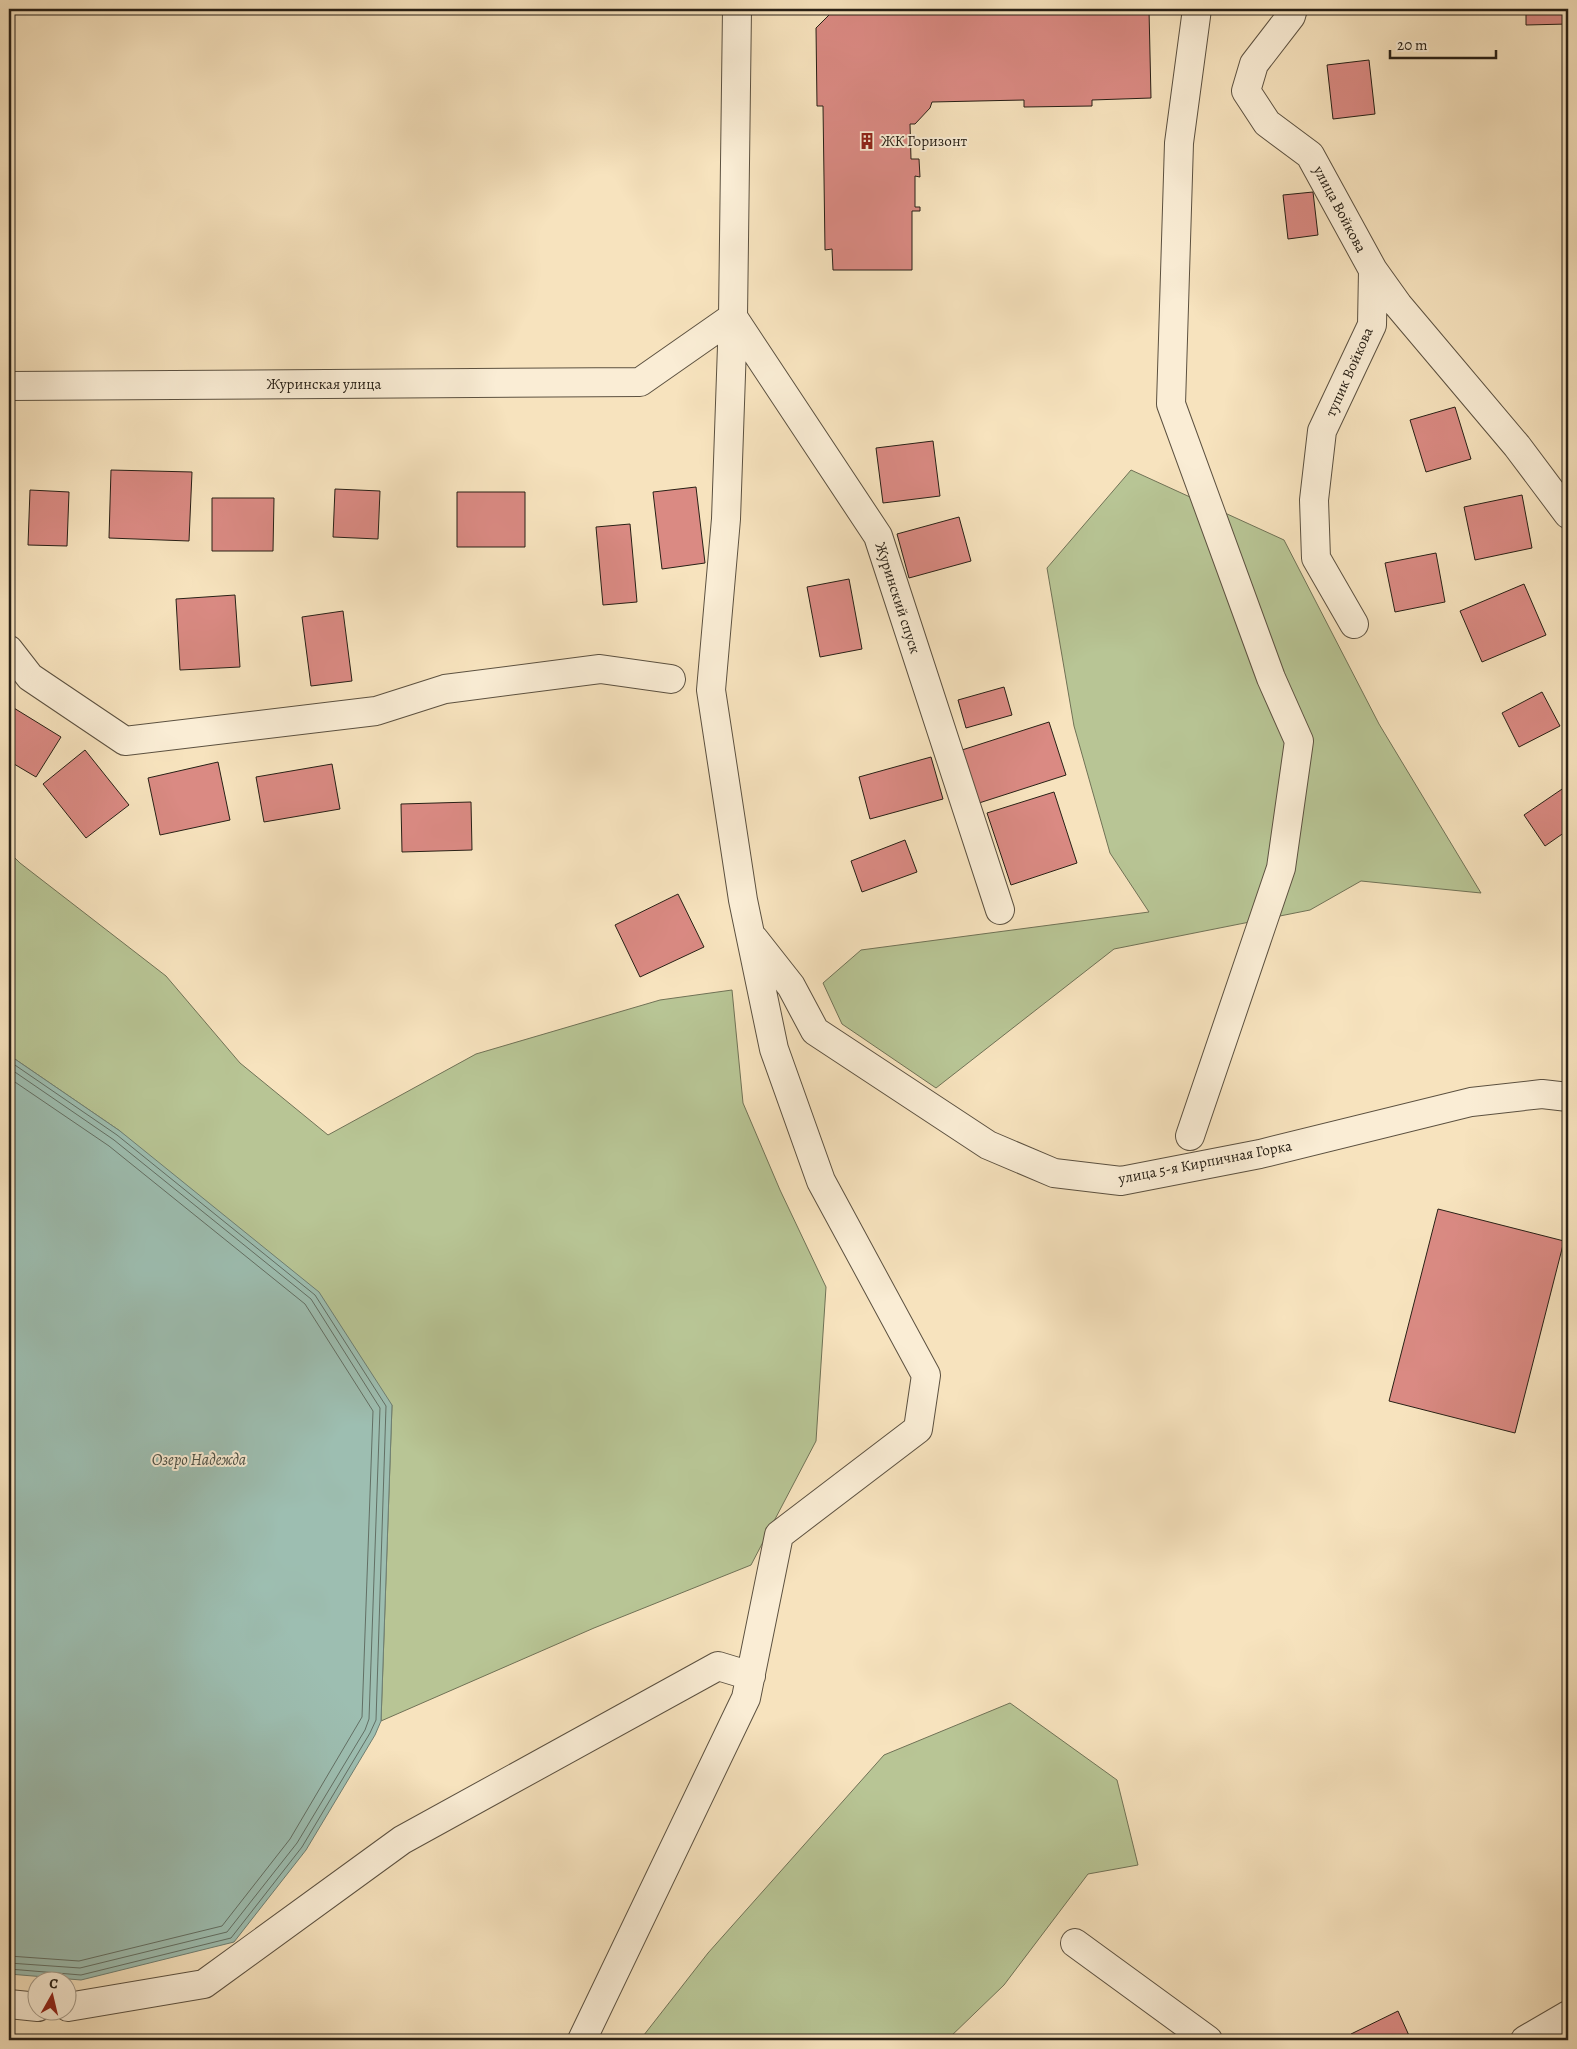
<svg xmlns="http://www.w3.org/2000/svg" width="1577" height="2049" font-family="Alegreya,serif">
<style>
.green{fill:#b8c595;stroke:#707256}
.water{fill:#9dbeb1;stroke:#6e7f73}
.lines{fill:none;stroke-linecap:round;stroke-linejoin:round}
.shore{stroke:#626f64;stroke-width:1}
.building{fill:#da8a83;stroke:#282016}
.minor-casing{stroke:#5c5140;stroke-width:30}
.minor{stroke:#faedd5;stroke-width:28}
.labels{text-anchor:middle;stroke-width:4;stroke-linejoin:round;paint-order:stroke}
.poi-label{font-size:15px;fill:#282016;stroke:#faedd5;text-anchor:start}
.street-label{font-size:15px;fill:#282016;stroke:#faedd5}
.water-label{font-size:16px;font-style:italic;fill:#4b4f44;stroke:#faedd5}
</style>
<rect width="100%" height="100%" fill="#f7e3be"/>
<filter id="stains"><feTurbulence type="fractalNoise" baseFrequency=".004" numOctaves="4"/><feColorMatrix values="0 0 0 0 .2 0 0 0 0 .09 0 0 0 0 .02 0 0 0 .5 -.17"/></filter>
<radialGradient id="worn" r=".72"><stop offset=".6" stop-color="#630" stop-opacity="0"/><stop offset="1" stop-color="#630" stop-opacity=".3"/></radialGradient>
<path class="green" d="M1131,470L1284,540L1379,724L1481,893L1361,881L1310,910L1114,949L936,1088L842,1024L823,983L861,950L1149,912L1110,853L1074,726L1047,568Z
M9,852L20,863L166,976L240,1063L328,1135L476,1054L660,1000L732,990L743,1103L780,1190L826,1287L816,1441L751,1565L594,1628L381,1721L392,1405L120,1131L9,1055Z
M1010,1703L1117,1780L1138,1865L1088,1874L1004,1985L947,2040H640L708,1953L884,1755Z"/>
<path class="water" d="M9,1055L120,1131L319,1292L392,1405L381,1721L375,1735L306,1850L234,1942L81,1980L9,1974Z"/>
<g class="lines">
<path class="shore" d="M9,1061L117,1135L315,1295L386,1406L376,1720L370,1733L302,1847L231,1938L81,1975L9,1969
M9,1068L114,1140L311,1299L380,1408L369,1719L365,1730L297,1843L227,1932L80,1968L9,1963
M9,1078L109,1146L305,1304L373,1411L362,1717L290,1839L222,1926L79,1961L9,1956"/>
</g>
<path class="building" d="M1526,9H1568V24L1526,25Z
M1149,10L1151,98L1092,100V106L1024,107V100L932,102L930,108L915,124H910L911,159H919L920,177L915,176V207H920V211H912V270H833L832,249L825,250L823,106H817L816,28L830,14Z
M1369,60L1375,114L1333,119L1327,65Z
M1313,192L1318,235L1288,239L1283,195Z
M1455,407L1471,459L1426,472L1410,420Z
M933,441L940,496L883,503L876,448Z
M111,470L192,472L189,541L109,538Z
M696,487L705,563L662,569L653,492Z
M335,489L380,491L378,539L333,537Z
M30,490L69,492L67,546L28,545Z
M457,492H525V547H457Z
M1522,495L1532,548L1475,560L1464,507Z
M212,498H274L273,551H212Z
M959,517L971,561L909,578L897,534Z
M630,524L637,602L603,605L596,527Z
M1436,553L1445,602L1395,612L1385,563Z
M849,579L862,649L820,657L807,587Z
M1524,584L1546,635L1482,662L1460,611Z
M235,595L240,667L180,670L176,599Z
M343,611L352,681L311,686L302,617Z
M1004,687L1012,715L966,728L958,700Z
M1542,692L1560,726L1519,747L1502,713Z
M9,705L61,737L36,777L9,761Z
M1049,722L1066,775L979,803L962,750Z
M85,750L129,805L86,838L43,784Z
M931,757L943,799L870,819L859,777Z
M218,762L230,820L160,835L148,778Z
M332,764L340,809L264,822L256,777Z
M1568,785V830L1545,846L1524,815Z
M1054,792L1077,863L1011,885L987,813Z
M471,802L472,850L402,852L401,804Z
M905,840L917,872L862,892L851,861Z
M678,894L704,947L640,977L615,925Z
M1438,1209L1564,1241L1515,1433L1389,1401Z
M1398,2011L1411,2040H1354L1351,2034Z"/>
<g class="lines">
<g class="minor-casing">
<path id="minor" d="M1293,9L1291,16L1254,64L1246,91L1267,123L1310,155L1373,270
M733,317L878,536L1000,910
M9,386L640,382L733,317L737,9
M1354,624L1316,558L1314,500L1322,431L1372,325L1373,270L1398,305L1517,446L1568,514
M9,650L30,677L125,741L376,711L445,689L600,669L671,679
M754,939L791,986L815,1031L988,1145L1054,1173L1121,1181L1260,1154L1471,1102L1542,1094L1568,1097
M1190,1136L1281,868L1299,741L1271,678L1171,404L1179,143L1197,9
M1075,1943L1208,2040
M9,2004L38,2007
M68,2007L204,1984L402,1840L718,1666L751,1676
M582,2040L746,1698L779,1535L918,1429L926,1375L821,1181L774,1049L743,900L711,690L726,519L733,317
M1525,2040L1568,2015"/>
</g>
<use href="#minor" class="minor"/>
</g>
<defs>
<g id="building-bare" transform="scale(1.35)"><path d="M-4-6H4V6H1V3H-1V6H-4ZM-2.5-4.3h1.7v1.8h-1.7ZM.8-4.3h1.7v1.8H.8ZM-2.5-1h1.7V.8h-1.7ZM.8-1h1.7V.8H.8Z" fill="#8f2418" stroke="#faedd5" stroke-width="2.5" paint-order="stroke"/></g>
</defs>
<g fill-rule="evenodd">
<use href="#building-bare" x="867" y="141"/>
</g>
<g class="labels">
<g class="poi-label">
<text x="881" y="146">ЖК Горизонт</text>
</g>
<g class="street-label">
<text transform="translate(1340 209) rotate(62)" y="5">улица Войкова</text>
<text transform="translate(1349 372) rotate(-66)" y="5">тупик Войкова</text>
<text x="324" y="389">Журинская улица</text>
<text transform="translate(898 598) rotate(72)" y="5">Журинский спуск</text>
<text transform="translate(1205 1162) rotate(-11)" y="5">улица 5-я Кирпичная Горка</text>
</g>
<g class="water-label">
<text x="199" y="1465">Озеро Надежда</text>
</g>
</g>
<rect width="1577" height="2049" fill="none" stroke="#f7e3be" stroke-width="30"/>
<rect x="10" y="10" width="1557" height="2029" fill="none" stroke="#282016" stroke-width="2.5"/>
<rect x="15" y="15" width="1547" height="2019" fill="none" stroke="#282016"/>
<g transform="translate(52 1996) rotate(8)"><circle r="24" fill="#faedd5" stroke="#a69b89"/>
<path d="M0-4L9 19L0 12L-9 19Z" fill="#8f2418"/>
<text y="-8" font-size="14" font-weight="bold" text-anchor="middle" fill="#282016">С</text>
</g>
<path d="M1390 50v8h106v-8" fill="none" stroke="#282016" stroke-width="2.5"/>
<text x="1397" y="50" font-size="15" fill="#282016" stroke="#faedd5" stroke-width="4" paint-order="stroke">20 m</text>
<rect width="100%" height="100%" filter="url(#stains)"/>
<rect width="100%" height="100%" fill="url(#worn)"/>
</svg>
